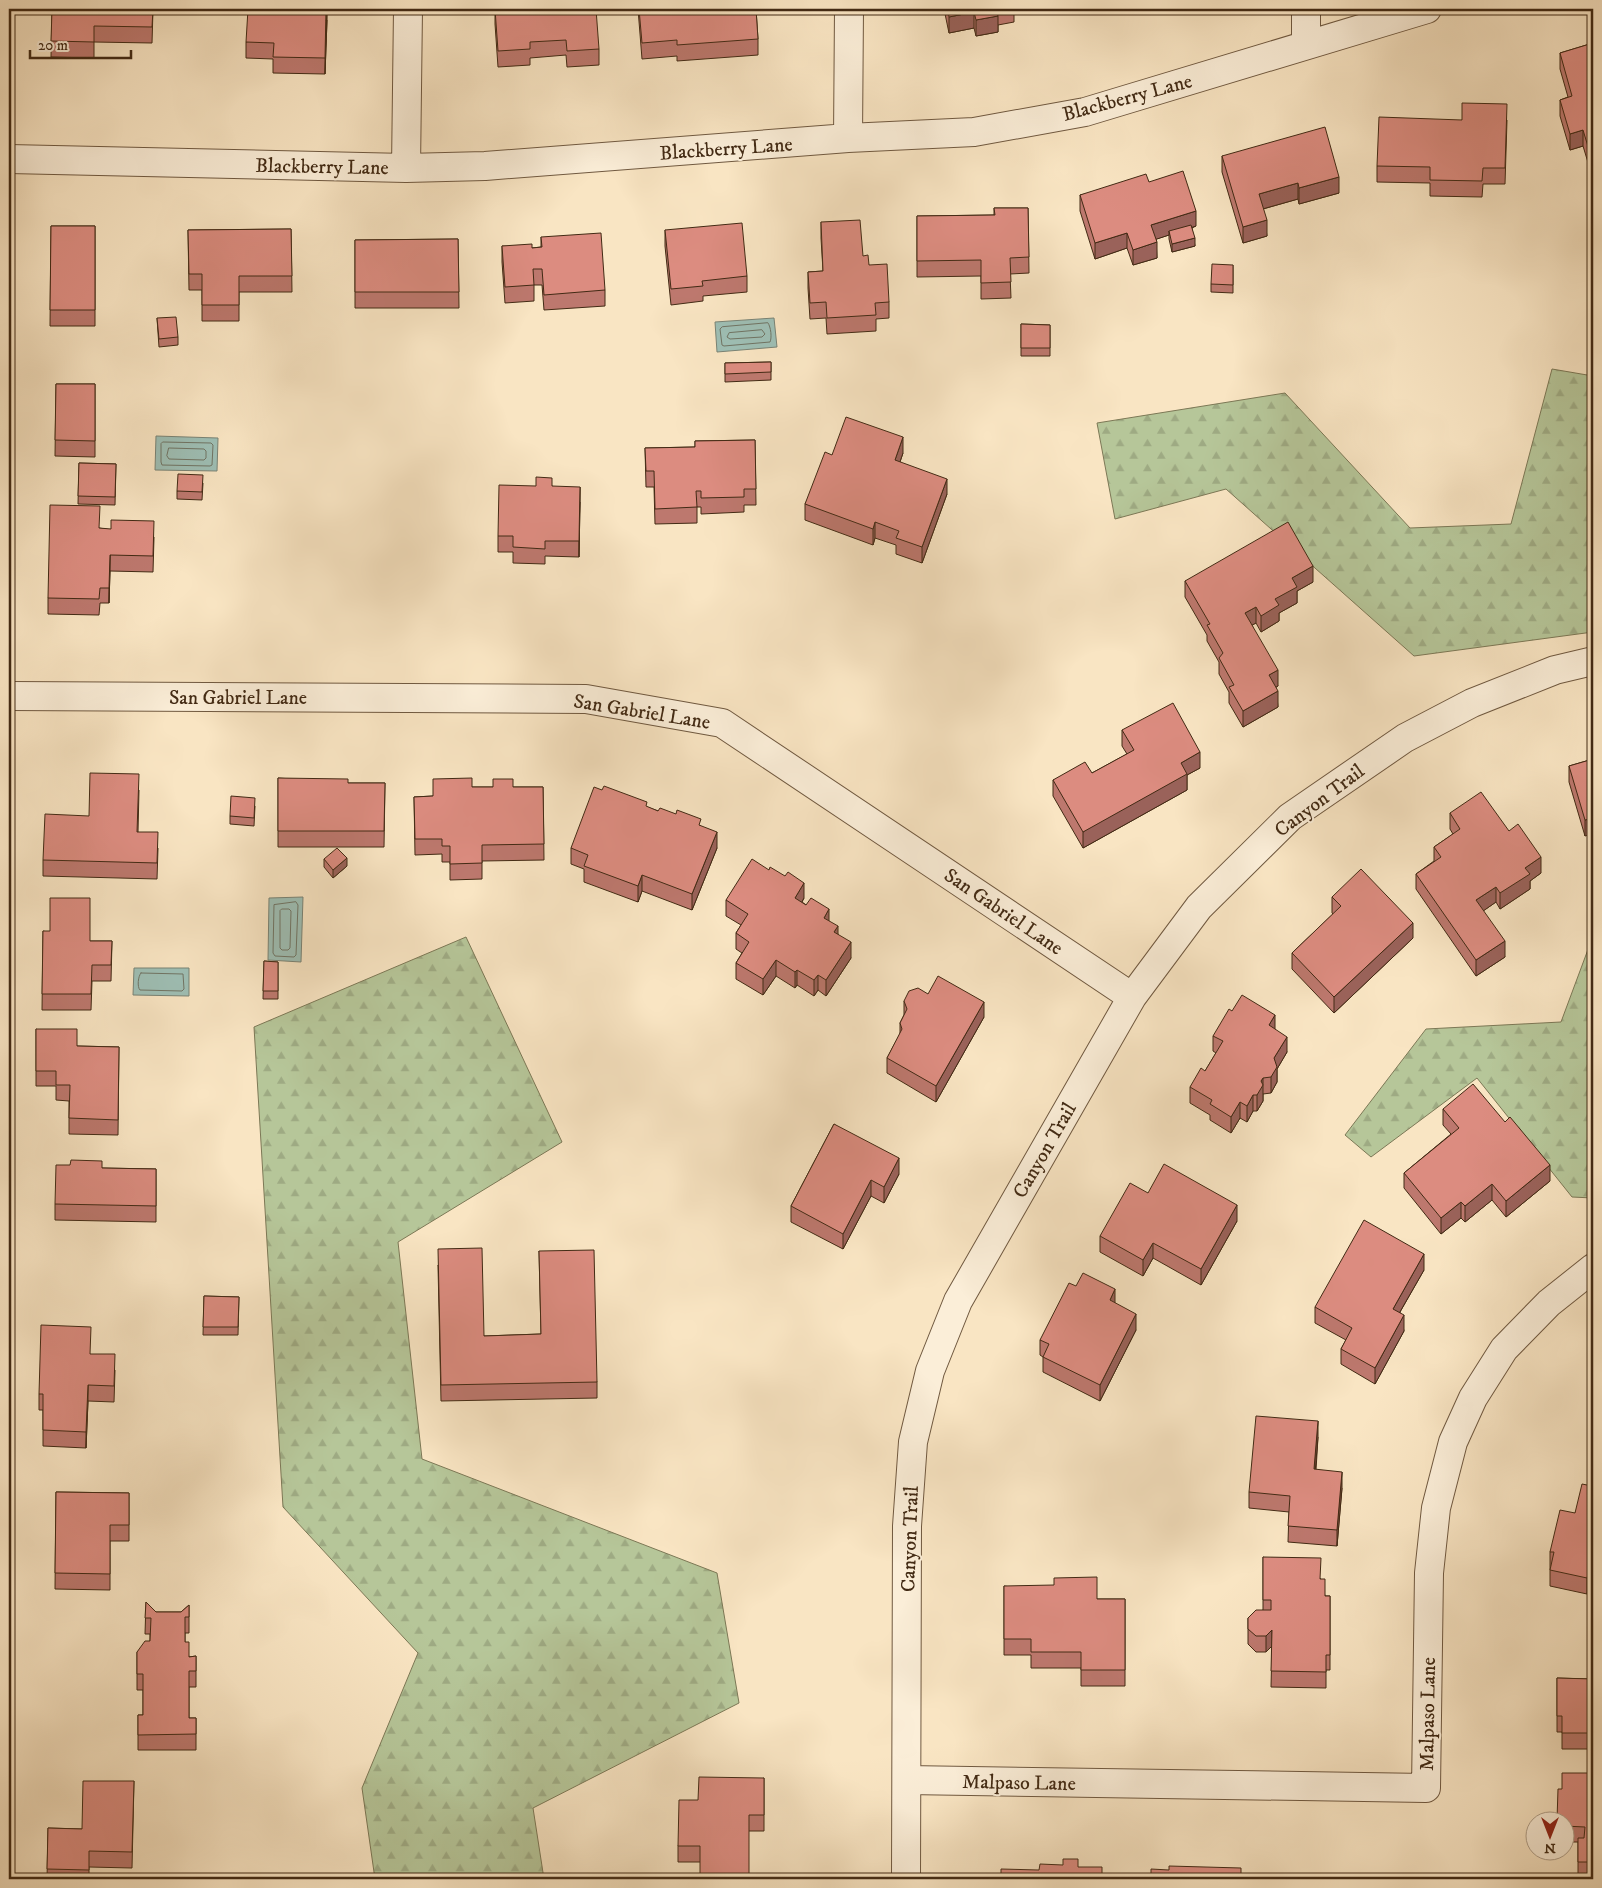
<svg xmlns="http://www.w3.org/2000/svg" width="1602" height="1888" font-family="'IM FELL DW Pica',serif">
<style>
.forest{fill:url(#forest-firs);stroke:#7c7856}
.water{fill:#9ebfb5;stroke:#798375}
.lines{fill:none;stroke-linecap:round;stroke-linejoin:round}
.shore{stroke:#707464;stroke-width:1}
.street-casing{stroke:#705940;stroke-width:30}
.street{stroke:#fbeed8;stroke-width:28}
.wall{fill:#bd786e;stroke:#422a14}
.shaded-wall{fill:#9a625a;stroke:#422a14}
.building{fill:#dc8c80;stroke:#422a14}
.labels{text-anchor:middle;stroke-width:4;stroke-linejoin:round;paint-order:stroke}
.street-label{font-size:20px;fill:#422a14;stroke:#fbeed8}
</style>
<defs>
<pattern id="forest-firs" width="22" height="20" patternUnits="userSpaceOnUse" patternTransform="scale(1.25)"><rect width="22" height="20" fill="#b6c699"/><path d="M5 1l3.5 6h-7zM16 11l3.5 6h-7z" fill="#9eaa83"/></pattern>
</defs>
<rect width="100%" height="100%" fill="#f9e5c3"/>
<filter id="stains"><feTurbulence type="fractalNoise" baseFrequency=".004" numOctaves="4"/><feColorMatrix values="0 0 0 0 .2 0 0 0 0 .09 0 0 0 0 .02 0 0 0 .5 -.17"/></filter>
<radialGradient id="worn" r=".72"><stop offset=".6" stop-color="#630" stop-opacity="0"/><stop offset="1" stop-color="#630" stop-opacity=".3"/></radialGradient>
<path class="forest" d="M1552,369L1593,376V632L1414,656L1226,489L1115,519L1097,423L1285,393L1410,528L1511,524Z
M1593,936V1198L1572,1197L1477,1078L1371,1157L1345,1135L1426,1029L1561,1022Z
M466,937L562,1142L398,1242L422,1459L717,1573L739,1703L533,1808L544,1879H375L362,1788L418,1653L283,1507L254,1027Z"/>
<path class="water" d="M774,318L777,347L717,352L715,322Z
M156,436L218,438L217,471L155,470Z
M303,897L301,962L268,960L269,898Z
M134,968H189V996L133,995Z"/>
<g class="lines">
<path class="shore" d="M768,323C771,327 772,338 770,342L724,346L722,345L720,329L722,327Z
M762,330L765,334L762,337L730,339L727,337L729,333Z
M163,442L211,443L213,445L212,465L210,466L162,465L161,462V444Z
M169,448L204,449L206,451V458L204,460L169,459L167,456Z
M296,902L298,905L296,955L294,957L275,956L273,953L274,905Z
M282,909H289L291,911L290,948L288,950H282L280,948V911Z
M141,973L183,974L184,989L182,991L140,990C137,987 138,976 141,973Z"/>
<g class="street-casing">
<path id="street" d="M1306,9V45
M848,138L849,9
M9,159L406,168L485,166L848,138L974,132L1085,112L1427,9
M406,168L408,9
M9,696L586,699L722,723L1132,997
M907,1780L1426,1788L1429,1573L1436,1508L1453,1442L1473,1398L1504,1349L1549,1303L1593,1268
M906,1879L907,1526L913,1442L930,1371L958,1301L1132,997L1199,907L1290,817L1405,738L1472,703L1555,670L1593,661"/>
</g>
<use href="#street" class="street"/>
</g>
<path class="wall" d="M52,9H153L152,43L94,42V58L51,57Z
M495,9L599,49V65L567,67L566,55L530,58V65L498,67L495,24Z
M638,9H756L758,39V55L677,61V56L642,59Z
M944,9H1014V22L998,25V32L976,36L974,28L949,33Z
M327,20L325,74L273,73V59L246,58V42Z
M1593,43V179L1583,146L1570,150L1560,116V100L1568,97L1560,69V53Z
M1462,120H1507L1505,184H1483L1482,197L1430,196V183L1377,182V166Z
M1222,156L1339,193L1299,204L1298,199L1263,209L1267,236L1243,243L1222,172Z
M1149,182L1196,226L1192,228L1195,246L1172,252L1169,239V235L1156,239L1157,258L1133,265L1127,248L1095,259L1080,211V195Z
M994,208H1028L1029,273L1010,274L1011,298L981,299V276L917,277V216L994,215Z
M821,222L863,256L869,265L889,302V318L876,319V331L827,334L826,318L810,319L808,288V272L823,271L821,238Z
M51,226H95V326H50Z
M291,229L292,292H239V321H202V290H189L188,230Z
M665,230L747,276V292L703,296V301L671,305L665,246Z
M541,237L605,290V306L544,310L542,285H534V301L505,303L502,262V246L532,248L541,247Z
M458,239L459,308H355V240Z
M1233,265V293L1211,292V284Z
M157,318L178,337V345L159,347Z
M1021,324L1050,325V356H1021Z
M771,362V380L725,382V363Z
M56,384H95V457L55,456Z
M755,440L756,505H744V512L701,514V507H697V523L655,524L654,487H646L645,448L695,447V441Z
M903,453L900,462L947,494L922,563L896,554V545L875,538L873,545L805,520V504L832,455Z
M79,463L116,464L115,505L78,504Z
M203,483L202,500L177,499V491Z
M552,486L580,502L579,557L545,556V564L513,563V552H498V536Z
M99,528L154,537L153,572L110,571L109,603H100L99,615L48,614V598Z
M1185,581L1313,582L1297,591V603L1279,613V621L1261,632L1256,623L1252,625L1278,686L1276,687L1278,707L1243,727L1229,703V692L1219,674V662L1207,641V635L1185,597Z
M1122,730L1200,768L1187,775V790L1083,848L1053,796V780L1092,773L1127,754L1122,746Z
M1593,759L1585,836L1569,782V766Z
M278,778L348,783H385L384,847H278Z
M472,787H543L544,860L482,861V879L450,880V862H442V854L415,855L414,797L433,796Z
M139,790L138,832L158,848L157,879L43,876V860L89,816Z
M255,806L254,826L230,824V816Z
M647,807L701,826L717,848L692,910L642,891L638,902L584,882V869L571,864V848Z
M1450,813L1509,831L1541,873L1530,881V889L1500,909L1496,902L1483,911L1505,957L1476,976L1416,889V874L1434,861V847L1453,834L1450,829Z
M324,859L347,866L333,878L324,867Z
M1332,897L1413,938L1334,1013L1292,969V953L1333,914L1332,913Z
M804,898L802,902L829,921L838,934L851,958L826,996L818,990L814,996L797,985L795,988L776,976L763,995L736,979V963L742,953L736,949V933L741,925L726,916V900Z
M43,931L90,941H112L111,981H92L91,1010H42Z
M264,961L278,962V999H263Z
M904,1001L984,1017L936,1102L887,1073V1058L900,1034V1023L904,1015Z
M36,1029L77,1046L119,1047L118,1135L69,1134V1101L56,1100V1086H36Z
M1275,1029L1287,1052L1277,1069V1082L1271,1093L1263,1094V1101L1257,1111H1253L1247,1122L1240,1118L1231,1133L1210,1120V1115L1190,1103V1087L1205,1071L1216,1053L1213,1051V1036Z
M1443,1109L1550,1181L1506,1217L1492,1200L1465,1222L1461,1218L1441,1234L1404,1188V1173L1451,1134L1443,1125Z
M834,1124L899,1174L884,1203L871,1196L843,1249L791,1222V1206Z
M102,1168L156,1169V1222L55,1220V1204Z
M1148,1193L1237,1221L1201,1285L1153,1258L1143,1276L1100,1252V1236Z
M539,1251L597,1382V1398L441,1401L438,1265L484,1336L541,1334Z
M1424,1270L1400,1312L1404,1331L1375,1384L1341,1364V1349L1346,1340L1315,1323V1307Z
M204,1296L239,1297L238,1335H203Z
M1115,1303L1136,1330L1100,1401L1043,1372V1357L1040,1355V1340Z
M90,1354L115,1370L114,1402L88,1401L86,1448L43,1446V1410H39V1394Z
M1318,1437L1316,1470L1342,1488L1337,1546L1288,1542L1289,1512L1249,1508V1492Z
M1593,1480V1591L1588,1590L1587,1594L1550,1586V1552L1575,1513L1592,1486Z
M56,1492L129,1493V1541H110V1590L55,1589Z
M1263,1557L1321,1579L1325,1596H1330V1670H1326V1688L1271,1687L1272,1646L1266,1652H1256L1248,1644V1618L1263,1610Z
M1004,1586L1097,1599H1125V1686H1081V1668H1031V1655H1004Z
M146,1602L156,1612H181L189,1605V1633H185V1642L189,1657L196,1656V1687H189V1718H196V1750H138V1715H143V1690H137V1652L150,1641V1634H145Z
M1589,1628H1593V1749H1562V1732H1557V1678L1588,1679Z
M1593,1773L1589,1877H1578V1842H1564V1820L1562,1789Z
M764,1778V1831H749L700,1862H678V1846L698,1800Z
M134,1781L132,1868L89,1867V1879H47L48,1828L82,1829Z"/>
<path class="shaded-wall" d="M327,9V20L325,74V58Z
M974,12V28L949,33V17Z
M998,16V32L976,36V20Z
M1583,130V146L1570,150V134Z
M1339,177V193L1299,204V188Z
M1298,183V199L1259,210V194Z
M1196,211V226L1170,235L1169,231V235L1151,241V225Z
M1267,220V236L1243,243V227Z
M1127,233V248L1095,259V243Z
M1195,238V246L1172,252V244Z
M1157,242V258L1133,265V250Z
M903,437V453L895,476V460Z
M947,479V494L922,563V547Z
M580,487V502L579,557V541Z
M875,522V538L873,545V529Z
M110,555V571L109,603V588Z
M1313,566V582L1297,591V603L1279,613V621L1261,632V616L1292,578Z
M1256,607V623L1245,629V613Z
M1278,670V686L1269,691V675Z
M1278,691V707L1243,727V711Z
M1200,752V768L1187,775V790L1083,848V832L1181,763Z
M1593,818V834L1585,836V820Z
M717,832V848L692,910V894Z
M1541,857V873L1530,881V889L1500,909V893L1525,868Z
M347,858V866L333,878V870Z
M642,875V891L638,902V886Z
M804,883V898L795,914V898Z
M1496,887V902L1476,916V900Z
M829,909V925L824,918Z
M1413,923V938L1334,1013V997Z
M838,926V942L834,932Z
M1505,941V957L1476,976V960Z
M851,942V958L826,996V980Z
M776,960V976L763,995V979Z
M797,970V985L795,988V972Z
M818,975V990L814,996V980Z
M984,1002V1017L936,1102V1086Z
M1275,1015V1031L1269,1025Z
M1287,1037V1052L1277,1069V1082L1271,1093V1077L1274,1058Z
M1263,1078V1101L1257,1111V1095L1261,1081Z
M1253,1095V1111L1247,1122V1106Z
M1240,1102V1118L1231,1133V1117Z
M899,1158V1174L884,1203V1187Z
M1550,1165V1181L1506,1217V1201Z
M871,1180V1196L843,1249V1234Z
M1492,1184V1200L1465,1222V1206Z
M1461,1202V1218L1441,1234V1218Z
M1237,1205V1221L1201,1285V1269Z
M1153,1243V1258L1143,1276V1260Z
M1424,1254V1270L1393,1324V1309Z
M1115,1289V1305L1110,1300Z
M1136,1314V1330L1100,1401V1385Z
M1404,1315V1331L1375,1384V1368Z
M88,1385V1401L86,1448V1432Z
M1318,1421V1437L1314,1485V1469Z
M1342,1472V1488L1337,1546V1530Z
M1588,1574V1590L1587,1594V1578Z
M1272,1630V1646L1266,1652V1636Z"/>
<path class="building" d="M52,9H153L152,27L94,26V42L51,41Z
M248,9H326L325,58L273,57L274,43L246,42Z
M495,9H596L599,49L567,51L566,40L530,42V49L498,51Z
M639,9H756L758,39L677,45V40L642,43Z
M948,9H998H996L998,16L976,20L974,12L949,17Z
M1593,43V163L1583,130L1570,134L1560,100L1572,96L1560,53Z
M1462,103L1507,104L1505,168H1483L1482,181L1430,180V167L1377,166L1379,117L1462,120Z
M1325,127L1339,177L1299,188L1298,183L1259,194L1267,220L1243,227L1222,156Z
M1183,171L1196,211L1151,225L1157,242L1133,250L1127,233L1095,243L1080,195L1146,174L1149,182Z
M994,208H1028L1029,257L1010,258L1011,282L981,283V260L917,261V216L995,215Z
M860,220L863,256L868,255L869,265L887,264L889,302L875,303L876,315L827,318L826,302L810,303L808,272L823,271L821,222Z
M742,223L747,276L702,281L703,286L671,289L665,230Z
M1191,225L1195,238L1172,244L1169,231Z
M51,226H95V310H50Z
M291,229L292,276H239V305H202V274H189L188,230Z
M601,233L605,290L544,295L542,269H533L534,285L505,287L502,246L532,244V248L542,247L541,237Z
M458,239L459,292H355V240Z
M1212,264L1233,265V285L1211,284Z
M176,317L178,337L159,339L157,318Z
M1021,324L1050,325V348H1021Z
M771,362V372L725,374V363Z
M56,384H95V441L55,440Z
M846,417L903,437L895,460L947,479L922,547L896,538L899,531L875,522L873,529L805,504L825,452L832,455Z
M755,440L756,489H744V497L701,498V491H696L697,507L655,509L654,471H646L645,448L695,447V441Z
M79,463L116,464L115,497L78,496Z
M178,474L203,475L202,492L177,491Z
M536,477L552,478V486L580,487L579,541H545V549L513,547V536H498L499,485L536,486Z
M50,505L100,506L99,528L111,529V520L154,521L153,556L110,555L109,588H100L99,599L48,598Z
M1288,522L1313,566L1292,578L1297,587L1275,599L1279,605L1261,616L1256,607L1245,613L1278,670L1269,675L1278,691L1243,711L1229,687L1234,685L1219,658L1223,653L1207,625L1210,624L1185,581Z
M1173,703L1200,752L1181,763L1187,774L1083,832L1053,780L1085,762L1092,773L1134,750L1122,730Z
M1593,759V818L1585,820L1569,766Z
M90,773L139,774L137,832H158L157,863L43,860L45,814L89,816Z
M278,778L348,779V783H385L384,831H278Z
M472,778V787H493V779H513V787H543L544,844L482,845V863L450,864V846H442V839H415L414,797L433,796V779Z
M604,786L647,802L646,806L658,811L660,808L676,814L677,810L701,819L699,825L717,832L692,894L642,875L638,886L584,866L588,855L571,848L594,787L602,790Z
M1481,792L1509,831L1518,824L1541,857L1525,868L1530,874L1500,893L1496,887L1476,900L1505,941L1476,960L1416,874L1441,857L1434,847L1460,829L1450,813Z
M231,796L255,798L254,818L230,816Z
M337,848L347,858L333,870L324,859Z
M752,859L769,870L770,867L785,876L788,872L804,883L795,898L806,905L811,898L829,909L824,918L838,926L834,932L851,942L826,980L818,975L814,980L797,970L795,972L776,960L763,979L736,963L749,942L736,933L748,914L726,900Z
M1361,869L1413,923L1334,997L1292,953L1341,906L1332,897Z
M50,898H90V941H112L111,965H92L91,994H42L43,931H50Z
M264,961L278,962V991H263Z
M938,976L984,1002L936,1086L887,1058L902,1029L900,1023L907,1009L904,1001L909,991L918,988L928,994Z
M1242,995L1275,1015L1269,1025L1287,1037L1274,1058L1277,1067L1271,1077L1263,1078L1261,1081L1263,1085L1257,1095H1253L1247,1106L1240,1102L1231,1117L1210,1104L1212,1100L1190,1087L1201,1068L1205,1071L1223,1041L1213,1036L1229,1009L1232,1011Z
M36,1029H77V1046L119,1047L118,1120L69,1118L70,1085H56V1071H36Z
M1473,1084L1505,1122L1510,1117L1550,1165L1506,1201L1492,1184L1465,1206L1461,1202L1441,1218L1404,1173L1459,1128L1443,1109Z
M834,1124L899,1158L884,1187L871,1180L843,1234L791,1206Z
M71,1160L102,1161V1168L156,1169V1206L55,1204L56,1165H70Z
M1164,1164L1237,1205L1201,1269L1153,1243L1143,1260L1100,1236L1130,1183L1148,1193Z
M1364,1220L1424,1254L1393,1309L1404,1315L1375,1368L1341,1349L1352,1328L1315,1307Z
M482,1248L484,1336L541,1334L539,1251L594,1250L597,1382L441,1385L438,1249Z
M1083,1273L1115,1289L1110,1300L1136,1314L1100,1385L1043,1357L1049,1344L1040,1340L1069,1283L1076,1286Z
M204,1296L239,1297L238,1327H203Z
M41,1325L91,1327L90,1354H115L114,1386L88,1385L86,1432L43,1430V1394H39Z
M1256,1416L1318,1421L1314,1469L1342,1472L1337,1530L1288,1526L1290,1496L1249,1492Z
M1593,1480V1576L1588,1574L1587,1578L1550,1570L1554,1552H1550L1560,1510L1575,1513L1582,1484L1592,1486Z
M56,1492L129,1493V1525H110V1574L55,1573Z
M1263,1557L1321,1558L1320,1579H1325V1596H1330V1655H1326V1672L1271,1671L1272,1630L1266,1636H1256L1248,1629V1618L1256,1610H1271V1600H1263Z
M1097,1577V1599H1125V1670H1081V1652H1031V1639H1004V1586L1054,1585V1578Z
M146,1602L156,1612H181L189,1605V1617H185V1642H189V1657L196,1656V1671H189V1718H196V1734L138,1735V1715H143V1674H137V1652L145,1641H150L151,1618H145Z
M1589,1628H1593V1667L1588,1666Z
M1557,1678L1593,1679V1733H1562V1716H1557Z
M1562,1773H1593V1879H1589V1862H1578V1838H1584L1585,1827L1564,1826V1820H1557L1558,1789H1562Z
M699,1777L764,1778V1815H749V1879H700V1846H678L679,1800H698Z
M83,1781H134L132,1852L89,1851V1870L47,1869L48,1828L82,1829Z
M1063,1859H1078V1867H1102V1879H1001V1869L1039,1870L1040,1864L1063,1865Z
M1169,1866L1241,1868V1879H1151V1869L1169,1870Z"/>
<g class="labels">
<g class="street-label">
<text transform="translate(1127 97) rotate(-15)" y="7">Blackberry Lane</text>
<text transform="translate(726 148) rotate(-4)" y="7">Blackberry Lane</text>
<text transform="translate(322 166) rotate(1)" y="7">Blackberry Lane</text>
<text x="238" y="704">San Gabriel Lane</text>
<text transform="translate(642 711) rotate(9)" y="7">San Gabriel Lane</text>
<text transform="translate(1319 800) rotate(-37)" y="7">Canyon Trail</text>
<text transform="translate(1004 911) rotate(34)" y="7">San Gabriel Lane</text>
<text transform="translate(1044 1150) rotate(-60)" y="7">Canyon Trail</text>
<text transform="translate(909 1539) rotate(-88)" y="7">Canyon Trail</text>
<text transform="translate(1427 1714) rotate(-89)" y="7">Malpaso Lane</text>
<text transform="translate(1019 1782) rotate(1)" y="7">Malpaso Lane</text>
</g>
</g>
<rect width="1602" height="1888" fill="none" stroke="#f9e5c3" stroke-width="30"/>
<rect x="10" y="10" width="1582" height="1868" fill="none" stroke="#422a14" stroke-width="2.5"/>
<rect x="15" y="15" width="1572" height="1858" fill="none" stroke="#422a14"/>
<g transform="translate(1550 1836) rotate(180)"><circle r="24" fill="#fbeed8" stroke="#b1a08a"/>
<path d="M0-4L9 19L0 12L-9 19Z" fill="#8f2418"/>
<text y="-8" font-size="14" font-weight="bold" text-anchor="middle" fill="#422a14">N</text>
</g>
<path d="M30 50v8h101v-8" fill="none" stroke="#422a14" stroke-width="2.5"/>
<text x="38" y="50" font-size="15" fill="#422a14" stroke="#fbeed8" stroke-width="4" paint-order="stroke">20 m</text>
<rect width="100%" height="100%" filter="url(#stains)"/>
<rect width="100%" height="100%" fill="url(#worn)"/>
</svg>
